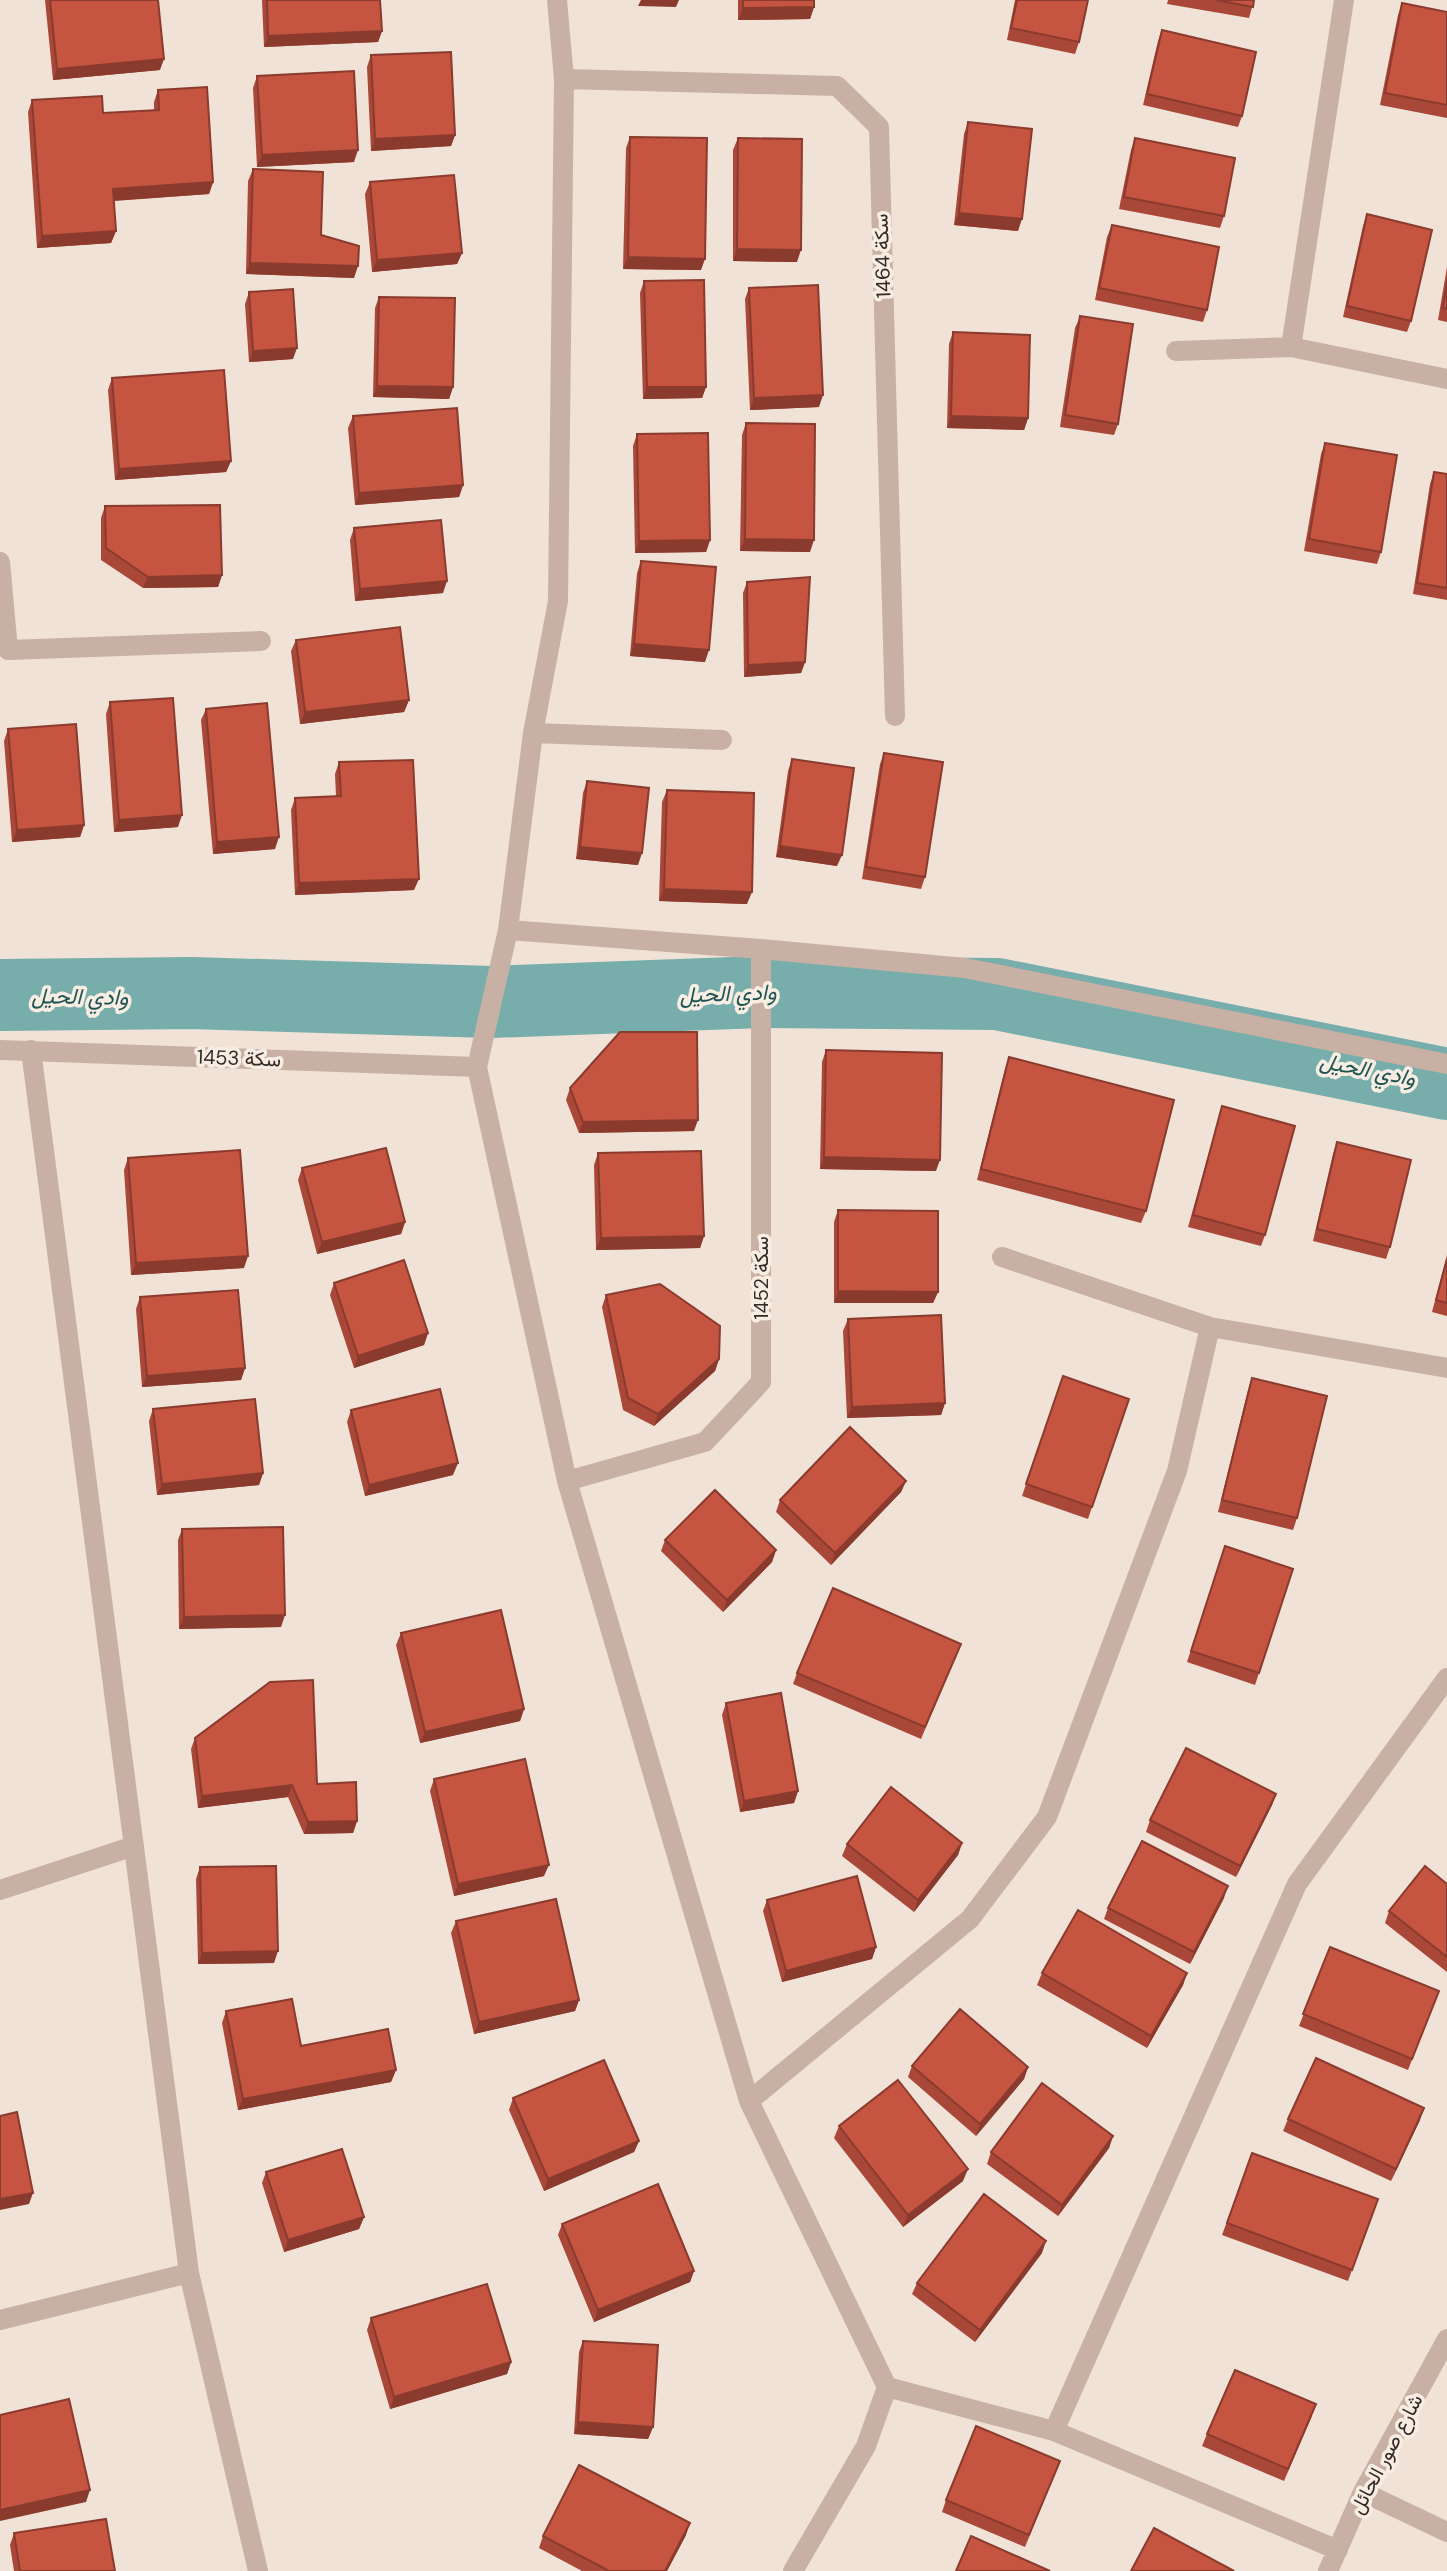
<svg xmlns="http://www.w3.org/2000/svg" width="1447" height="2571" font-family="'DM Sans',Vazirmatn,sans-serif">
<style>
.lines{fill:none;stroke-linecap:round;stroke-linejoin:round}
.river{stroke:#77adaa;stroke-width:72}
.minor{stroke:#c8b1a4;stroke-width:20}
.tertiary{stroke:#c8b1a4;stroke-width:20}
.wall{fill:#a94838}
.shaded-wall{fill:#8a3b2e}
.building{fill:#c55441;stroke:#8a3b2e;stroke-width:2}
.labels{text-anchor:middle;stroke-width:7;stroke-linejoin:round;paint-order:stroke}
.street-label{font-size:20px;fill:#332925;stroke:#f8ede3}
.water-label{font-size:22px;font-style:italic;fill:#1c5452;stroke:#f8ede3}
</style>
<rect width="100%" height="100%" fill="#f0e2d7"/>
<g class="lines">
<path class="river" d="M0,995L192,993L491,1002L761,992L997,994L1447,1084"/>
<path class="minor" d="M557,0L564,79L558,601L533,733L508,930L477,1067L567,1481L749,2101L887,2387L866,2446L793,2571
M564,79L837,86L879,127L895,716
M1291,347L1344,0
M1176,351L1291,347L1447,379
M0,562L8,650L261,641
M533,733L722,740
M508,930L761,949L965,968L1447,1064
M31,1050L189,2273L258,2571
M1002,1257L1210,1327L1447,1368
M567,1481L705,1442L761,1382V949
M0,1890L134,1846
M749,2101L970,1919L1047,1817L1177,1471L1210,1327
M0,2320L189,2273
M887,2387L1054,2431L1338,2550
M1054,2431L1297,1884L1447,1678
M1363,2492L1447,2532
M1328,2571L1363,2492L1447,2339"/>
<path class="tertiary" d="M0,1050L477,1067"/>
</g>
<path class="wall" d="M45,0H158L160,70L53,80Z
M262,0H380L382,31L378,42L264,47Z
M738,0H814V7L810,19L738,20Z
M1015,0H1088L1079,42L1075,54L1007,40Z
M1168,0H1254L1249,18L1167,4Z
M1402,3L1447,12V118L1380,105L1398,15Z
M1162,30L1242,116L1238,127L1143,105L1158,41Z
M371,55L455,135L451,146L371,151L367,67Z
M257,76L354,162L257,167L253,88Z
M158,90L213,182L209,194L114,201L116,231L111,243L37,248L28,112L32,100L103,113L154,110V102Z
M968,122L1018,231L954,225L964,134Z
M630,137L701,270L623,269L626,148Z
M738,138L797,262L733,261V150Z
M1135,138L1224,216L1220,228L1119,209L1131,150Z
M253,169L354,278L246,274L248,181Z
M370,182L462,253L457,264L372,272L365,194Z
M1367,214L1411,321L1407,332L1343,317L1363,226Z
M1112,225L1207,310L1203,322L1095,300L1107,237Z
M1447,267V322L1438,320Z
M644,281L706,387L702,398L643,399L640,293Z
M749,288L819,407L750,410L745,299Z
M249,292L293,359L249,362L245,304Z
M379,297L453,387L449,399L373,397L375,308Z
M1080,317L1118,424L1114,435L1060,427L1075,328Z
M953,332L1028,418L1024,430L947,428L949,344Z
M112,378L231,461L226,472L115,480L108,390Z
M353,416L463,485L459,497L355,505L348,428Z
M746,423L810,552L740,551L742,435Z
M637,434L710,540L706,552L635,553L633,446Z
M1325,443L1381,552L1377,564L1304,551L1321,454Z
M1434,472L1447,474V600L1413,594L1430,484Z
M105,506L222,575L218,587L143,588L101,560V518Z
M354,528L443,593L355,601L350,540Z
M641,561L705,662L630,656L637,573Z
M747,582L805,662L801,673L744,677L743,593Z
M296,640L409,700L404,712L300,724L291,651Z
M110,702L178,827L114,832L106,714Z
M206,709L275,849L213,854L201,720Z
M8,729L84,825L80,837L12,842L4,741Z
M884,753L925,877L921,889L862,879L880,764Z
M792,759L837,866L776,857L788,771Z
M339,762L414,890L295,895L291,810L295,798L336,796L335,774Z
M587,781L638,865L576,859L583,793Z
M667,790L747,904L659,901L662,802Z
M826,1050L936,1171L820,1169L822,1062Z
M1009,1057L1146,1211L1141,1223L977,1180L1005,1069Z
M570,1088L694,1131L579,1133L566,1100Z
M1222,1106L1265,1235L1261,1246L1188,1227Z
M1337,1142L1390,1247L1386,1259L1313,1241L1333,1154Z
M598,1153L704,1236L700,1248L596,1250L594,1165Z
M128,1158L244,1268L131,1275L124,1170Z
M302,1168L405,1222L401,1234L317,1254L298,1180Z
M838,1210L938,1292L933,1303H834V1222Z
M1447,1255V1316L1432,1312Z
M334,1283L428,1333L424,1345L354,1368L330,1295Z
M606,1295L719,1359L715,1371L654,1426L623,1410L602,1307Z
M140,1297L245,1368L241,1380L142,1387L136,1309Z
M848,1319L945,1403L941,1415L847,1418L843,1331Z
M1063,1376L1129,1399L1088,1519L1022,1496Z
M1252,1378L1297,1518L1293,1530L1218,1512L1248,1390Z
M153,1409L263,1473L259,1485L157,1495L149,1421Z
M351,1410L453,1475L365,1496L347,1422Z
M906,1481L901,1492L831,1565L776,1512L780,1500Z
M182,1529L281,1627L179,1629L178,1540Z
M665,1540L776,1550L772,1562L723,1612L661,1551Z
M1225,1546L1259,1673L1255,1685L1187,1662Z
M401,1633L524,1709L520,1721L420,1743L396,1645Z
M956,1656L921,1739L793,1684L797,1673Z
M726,1703L798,1791L794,1803L740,1812L722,1715Z
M195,1738L317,1784L357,1821L353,1833L304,1834L288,1797L198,1808L191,1749Z
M434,1779L544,1876L454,1896L430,1791Z
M1276,1794L1272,1805L1236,1877L1146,1832L1150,1820Z
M962,1843L958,1855L914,1912L842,1856L847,1844Z
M200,1867L274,1963L198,1964L196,1879Z
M1447,1884V1972L1385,1923L1389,1911Z
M1224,1898L1190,1964L1104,1919L1108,1908Z
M767,1900L876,1947L872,1959L782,1982L763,1911Z
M456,1921L579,2000L575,2011L474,2034L451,1933Z
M1330,1947L1439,1991L1408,2070L1299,2026Z
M1042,1973H1187L1183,1985L1147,2048L1037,1985Z
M226,2011L301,2046L396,2070L391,2082L238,2110L222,2023Z
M912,2066L1028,2067L1024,2079L976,2136L908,2077Z
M513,2098L639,2141L634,2152L544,2191L509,2110Z
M1288,2119L1420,2120L1391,2181L1283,2131Z
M839,2126L963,2181L903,2227L834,2138Z
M1113,2136L1109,2148L1058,2216L987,2164L991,2152Z
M1252,2153L1378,2199L1348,2281L1222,2235Z
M266,2172L364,2217L359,2229L284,2252L262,2183Z
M562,2224L694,2271L690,2282L594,2322L558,2235Z
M1042,2253L975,2342L912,2294L917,2283Z
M371,2318L511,2362L507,2374L390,2409L367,2330Z
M583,2341L653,2427L648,2439L574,2434L579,2352Z
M1312,2416L1284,2481L1202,2446L1207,2434Z
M1060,2461L1025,2547L942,2512L946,2500Z
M14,2533L115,2571H14L10,2545Z
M686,2535L667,2571H582L539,2548L543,2536Z"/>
<path class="shaded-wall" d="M641,0H679L676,7L638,6Z
M814,7L810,19L738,20L743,8Z
M382,31L378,42L264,47L268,36Z
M164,59L160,70L53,80L57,69Z
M455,135L451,146L371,151L375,139Z
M358,150L354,162L257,167L262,155Z
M213,182L209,194L109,201L113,189Z
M959,213L1022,219L1018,231L954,225Z
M116,231L111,243L37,248L42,236Z
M737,249L801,250L797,262L733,261Z
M462,253L457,264L372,272L377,260Z
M628,257L705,259L701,270L623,269Z
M250,263L358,266L354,278L246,274Z
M297,348L293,359L249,362L253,351Z
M377,386L453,387L449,399L373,397Z
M647,387H706L702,398L643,399Z
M823,395L819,407L750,410L754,398Z
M951,416L1028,418L1024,430L947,428Z
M231,461L226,472L115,480L119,469Z
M463,485L459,497L355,505L359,493Z
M745,539L814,540L810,552L740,551Z
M710,540L706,552L635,553L639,541Z
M222,575L218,587L143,588L148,577Z
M447,581L443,593L355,601L360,589Z
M634,644L709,650L705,662L630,656Z
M805,662L801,673L744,677L748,665Z
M409,700L404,712L300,724L305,712Z
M182,815L178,827L114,832L119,820Z
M84,825L80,837L12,842L17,830Z
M279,837L275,849L213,854L217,842Z
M780,846L842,855L837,866L776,857Z
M580,847L642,853L638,865L576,859Z
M419,879L414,890L295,895L299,883Z
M664,889L752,892L747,904L659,901Z
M698,1120L694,1131L579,1133L583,1122Z
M824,1157L940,1160L936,1171L820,1169Z
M405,1222L401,1234L317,1254L322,1242Z
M704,1236L700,1248L596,1250L601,1238Z
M248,1256L244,1268L131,1275L136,1263Z
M838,1291L938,1292L933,1303H834Z
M428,1333L424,1345L354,1368L358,1356Z
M719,1359L715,1371L654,1426L658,1414Z
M245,1368L241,1380L142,1387L147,1376Z
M945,1403L941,1415L847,1418L852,1407Z
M458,1463L453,1475L365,1496L369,1485Z
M263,1473L259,1485L157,1495L162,1484Z
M906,1481L901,1492L831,1565L835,1553Z
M776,1550L772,1562L723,1612L727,1600Z
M285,1615L281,1627L179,1629L184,1617Z
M524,1709L520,1721L420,1743L425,1732Z
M292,1785L288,1797L198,1808L202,1796Z
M798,1791L794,1803L740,1812L744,1801Z
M1276,1794L1272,1805L1236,1877L1240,1866Z
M357,1821L353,1833L304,1834L308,1822Z
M962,1843L958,1855L914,1912L918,1900Z
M549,1865L544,1876L454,1896L458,1884Z
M1228,1886L1224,1898L1190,1964L1194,1952Z
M876,1947L872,1959L782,1982L786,1971Z
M278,1951L274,1963L198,1964L202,1953Z
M1187,1973L1183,1985L1147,2048L1151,2036Z
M579,2000L575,2011L474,2034L479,2022Z
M1028,2067L1024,2079L976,2136L980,2124Z
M396,2070L391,2082L238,2110L243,2099Z
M1424,2108L1420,2120L1391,2181L1396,2169Z
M1113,2136L1109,2148L1058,2216L1062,2205Z
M639,2141L634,2152L544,2191L548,2179Z
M968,2169L963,2181L903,2227L908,2215Z
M33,2193L29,2204L0,2210V2199Z
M364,2217L359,2229L284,2252L288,2240Z
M1046,2241L1042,2253L975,2342L980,2330Z
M694,2271L690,2282L594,2322L598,2310Z
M511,2362L507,2374L390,2409L394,2397Z
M578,2422L653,2427L648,2439L574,2434Z
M90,2490L86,2502L0,2521V2510Z
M690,2523L686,2535L667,2571H665Z"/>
<path class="building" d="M50,0H158L164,59L57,69Z
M267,0H380L382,31L268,36Z
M743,0H814V7L743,8Z
M1017,0H1088L1079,42L1011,28Z
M1216,0H1254L1253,7Z
M1402,3L1447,12V105L1385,93Z
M1162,30L1256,52L1242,116L1147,94Z
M451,52L455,135L375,139L371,55Z
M354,71L358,150L262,155L257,76Z
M207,87L213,182L113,189L116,231L42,236L32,100L102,96L103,113L159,110L158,90Z
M968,122L1032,129L1022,219L959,213Z
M630,137L707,138L705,259L628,257Z
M738,138L802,139L801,250L737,249Z
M1135,138L1235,158L1224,216L1124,197Z
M253,169L323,172L321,235L359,246L358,266L250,263Z
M454,175L462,253L377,260L370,182Z
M1367,214L1432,230L1411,321L1347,306Z
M1112,225L1219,247L1207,310L1099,288Z
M704,280L706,387H647L644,281Z
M1447,281V309L1443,308Z
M818,285L823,395L754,398L749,288Z
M293,289L297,348L253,351L249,292Z
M379,297L455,298L453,387L377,386Z
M1080,316L1133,324L1118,424L1065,415Z
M953,332L1030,335L1028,418L951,416Z
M224,370L231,461L119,469L112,378Z
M457,408L463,485L359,493L353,416Z
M746,423L815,424L814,540L745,539Z
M708,433L710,540L639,541L637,434Z
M1325,443L1397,455L1381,552L1309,539Z
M1434,472L1447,474V588L1417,583Z
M220,505L222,575L148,577L106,548L105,506Z
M441,520L447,581L360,589L354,528Z
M641,561L716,567L709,650L634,644Z
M810,577L805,662L748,665L747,582Z
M400,627L409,700L305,712L296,640Z
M173,698L182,815L119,820L110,702Z
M267,703L279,837L217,842L206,709Z
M76,724L84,825L17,830L8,729Z
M884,753L943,762L925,877L866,867Z
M792,759L854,768L842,855L780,846Z
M413,760L419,879L299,883L295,798L341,796L339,762Z
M587,781L649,788L642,853L580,847Z
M667,790L754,793L752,892L664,889Z
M620,1032H697L698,1120L583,1122L570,1088Z
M826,1050L942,1053L940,1160L824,1157Z
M1009,1057L1174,1100L1146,1211L981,1169Z
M1222,1106L1295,1126L1265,1235L1193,1215Z
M1337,1142L1411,1160L1390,1247L1317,1229Z
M386,1148L405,1222L322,1242L302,1168Z
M240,1150L248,1256L136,1263L128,1158Z
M701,1151L704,1236L601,1238L598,1153Z
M838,1210L938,1211V1292L838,1291Z
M1447,1259V1303L1436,1300Z
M404,1260L428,1333L358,1356L334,1283Z
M660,1284L720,1326L719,1359L658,1414L628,1398L606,1295Z
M238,1290L245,1368L147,1376L140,1297Z
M941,1315L945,1403L852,1407L848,1319Z
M1063,1376L1129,1399L1092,1507L1026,1484Z
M1252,1378L1327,1396L1297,1518L1222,1500Z
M440,1389L458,1463L369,1485L351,1410Z
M255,1399L263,1473L162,1484L153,1409Z
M850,1427L906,1481L835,1553L780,1500Z
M715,1490L776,1550L727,1600L665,1540Z
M283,1527L285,1615L184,1617L182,1529Z
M1225,1546L1293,1569L1259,1673L1191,1651Z
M833,1588L961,1644L925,1727L797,1673Z
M501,1610L524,1709L425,1732L401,1633Z
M313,1680L317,1784L356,1782L357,1821L308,1822L292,1785L202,1796L195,1738L270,1682Z
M781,1693L798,1791L744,1801L726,1703Z
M1186,1748L1276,1794L1240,1866L1150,1820Z
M525,1759L549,1865L458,1884L434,1779Z
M891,1787L962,1843L918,1900L847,1844Z
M1142,1841L1228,1886L1194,1952L1108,1908Z
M276,1866L278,1951L202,1953L200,1867Z
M1425,1866L1447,1884V1957L1389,1911Z
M857,1876L876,1947L786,1971L767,1900Z
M556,1899L579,2000L479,2022L456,1921Z
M1078,1910L1187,1973L1151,2036L1042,1973Z
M1330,1947L1439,1991L1412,2059L1303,2014Z
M292,1999L301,2046L388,2029L396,2070L243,2099L226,2011Z
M960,2009L1028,2067L980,2124L912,2066Z
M1316,2058L1424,2108L1396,2169L1288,2119Z
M604,2060L639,2141L548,2179L513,2098Z
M898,2080L968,2169L908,2215L839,2126Z
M1042,2083L1113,2136L1062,2205L991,2152Z
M17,2112L33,2193L0,2199V2116Z
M342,2149L364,2217L288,2240L266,2172Z
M1252,2153L1378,2199L1352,2270L1227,2223Z
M658,2184L694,2271L598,2310L562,2224Z
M984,2194L1046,2241L980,2330L917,2283Z
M487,2284L511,2362L394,2397L371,2318Z
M583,2341L658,2345L653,2427L578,2422Z
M1235,2370L1316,2404L1288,2469L1207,2434Z
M69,2399L90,2490L0,2510V2415Z
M976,2426L1060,2461L1029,2535L946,2500Z
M579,2465L690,2523L665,2571H609L543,2536Z
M106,2519L115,2571H20L14,2533Z
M1154,2528L1234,2571H1131Z
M971,2536L1050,2571H956Z"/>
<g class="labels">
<g class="street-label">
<text transform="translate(882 256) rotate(-92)" y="7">سكة 1464</text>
<text transform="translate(239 1058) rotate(2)" y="7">سكة 1453</text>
<text transform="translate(761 1278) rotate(-90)" y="7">سكة 1452</text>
<text transform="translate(1386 2454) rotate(-62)" y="7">شارع صور الحائل</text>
</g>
<g class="water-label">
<text transform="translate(728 993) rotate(-2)" y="8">وادي الحيل</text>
<text transform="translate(80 996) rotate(1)" y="8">وادي الحيل</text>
<text transform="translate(1368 1069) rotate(11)" y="8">وادي الحيل</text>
</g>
</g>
</svg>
